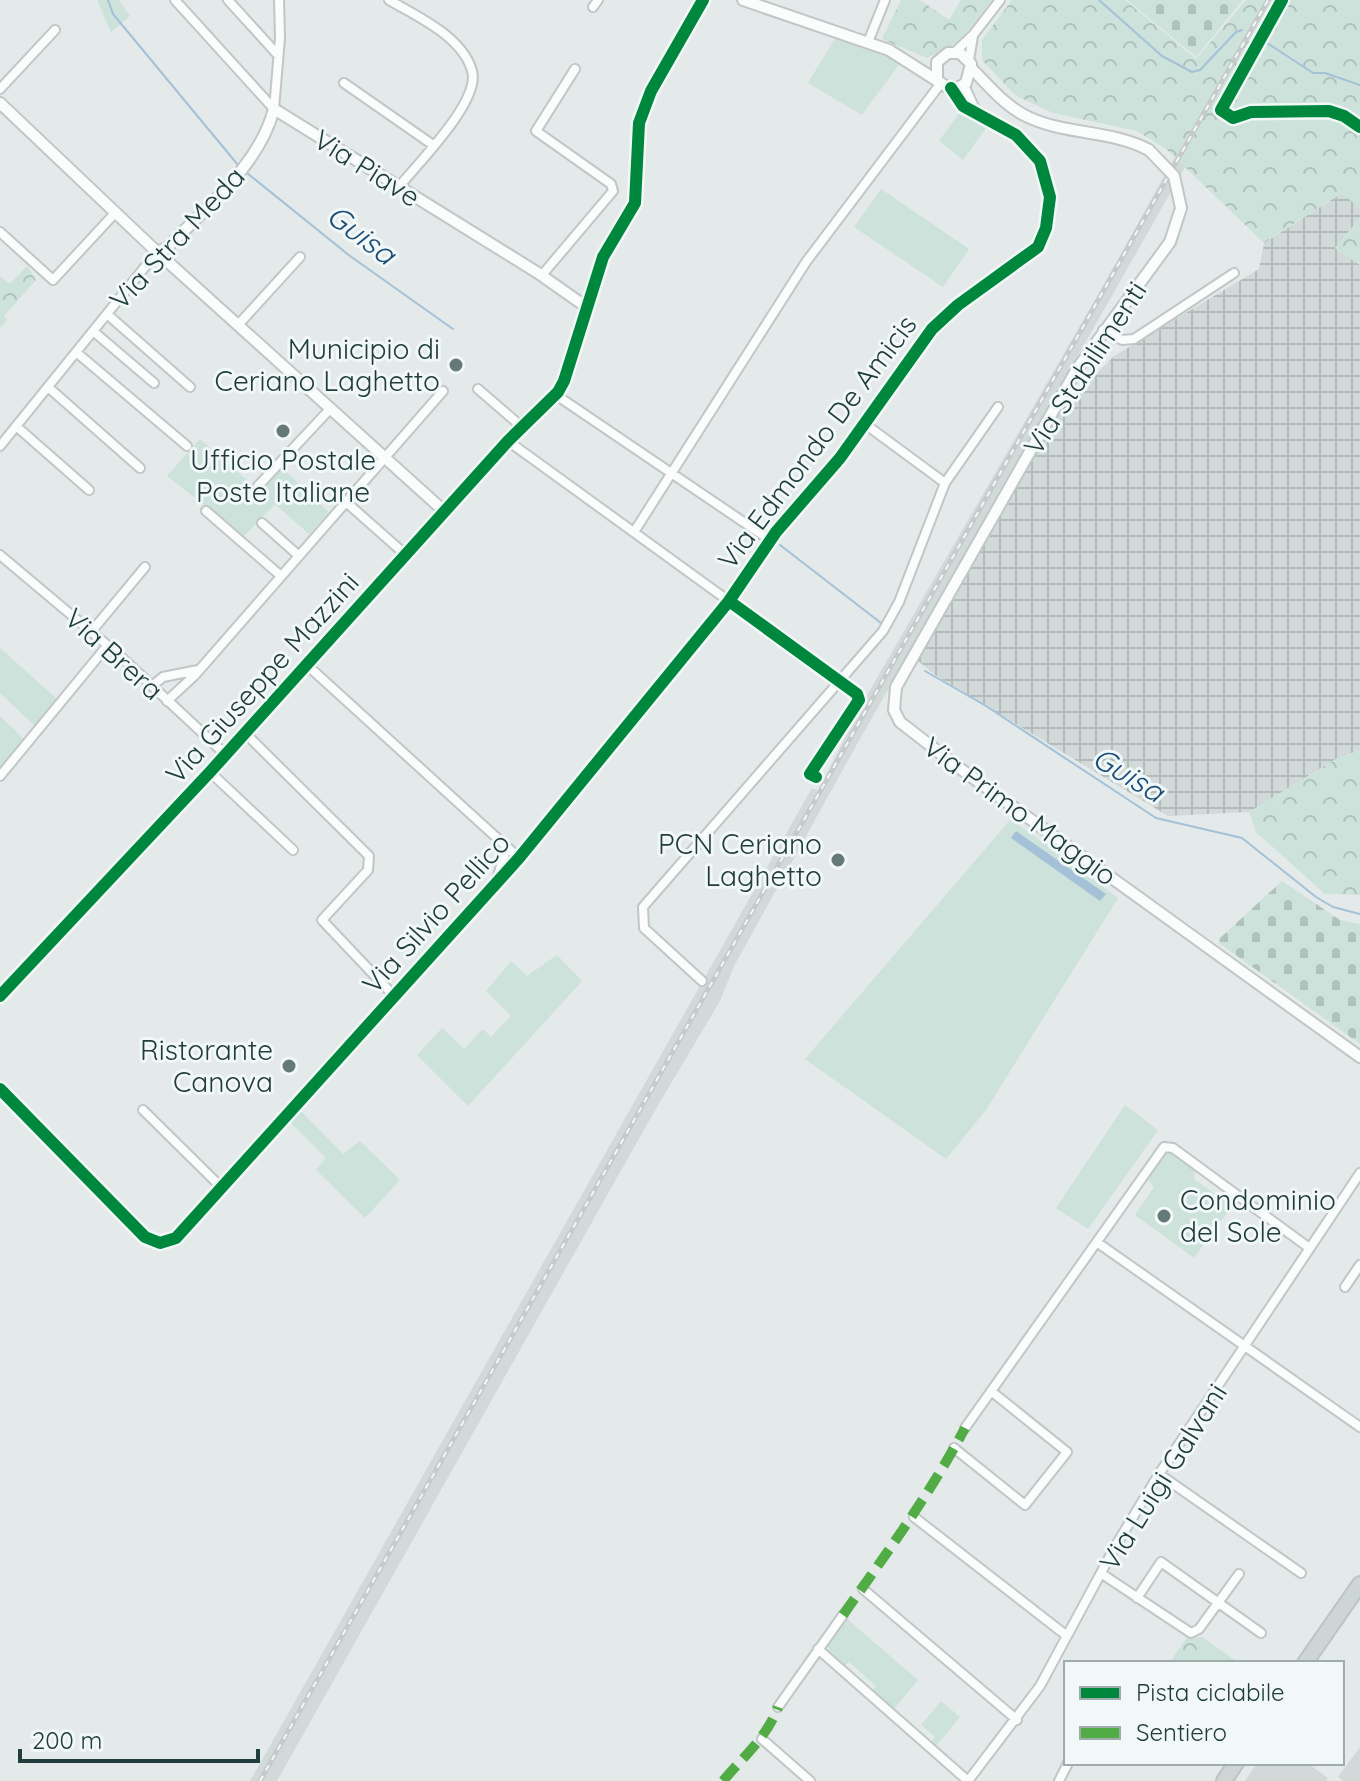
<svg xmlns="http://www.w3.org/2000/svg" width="1360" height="1781" font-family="Quicksand,sans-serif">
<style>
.built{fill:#d1dad9}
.industrial{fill:url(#industrial-grid)}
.green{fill:#cce2da}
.forest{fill:url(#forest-crowns)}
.cemetery{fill:url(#cemetery-stones)}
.water{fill:#a4c1d8}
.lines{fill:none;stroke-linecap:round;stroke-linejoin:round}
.stream{stroke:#a4c1d8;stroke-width:2}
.minor-casing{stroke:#c1c6c6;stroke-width:12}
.tertiary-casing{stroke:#c1c6c6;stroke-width:14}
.primary-casing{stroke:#bcc5c5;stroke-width:18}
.minor{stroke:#fbfcfc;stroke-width:8}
.tertiary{stroke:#fbfcfc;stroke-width:10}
.primary{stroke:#cdd5d5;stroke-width:14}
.rail-casing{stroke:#c6caca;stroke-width:5}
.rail{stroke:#f1f8f7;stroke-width:2;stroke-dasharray:6;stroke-linecap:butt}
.tertiary-bridge-casing{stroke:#c1c6c6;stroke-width:14;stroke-linecap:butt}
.tertiary-bridge{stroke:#fbfcfc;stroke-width:10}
.quiet{stroke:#52ac46;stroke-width:10;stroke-dasharray:20 10;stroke-linecap:butt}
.cycleway-casing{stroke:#f1f8f7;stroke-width:17}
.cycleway{stroke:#00873e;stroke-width:12}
.poi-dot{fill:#657979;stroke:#f1f8f7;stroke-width:3}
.labels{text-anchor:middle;stroke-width:6;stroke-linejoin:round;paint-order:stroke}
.street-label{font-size:28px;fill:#213c3c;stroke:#f1f8f7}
.poi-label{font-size:28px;fill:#213c3c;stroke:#f1f8f7;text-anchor:end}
.water-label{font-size:30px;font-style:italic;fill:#1b4d79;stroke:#f1f8f7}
</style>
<defs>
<pattern id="industrial-grid" width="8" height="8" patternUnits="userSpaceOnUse" patternTransform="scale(2)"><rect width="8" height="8" fill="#d1dad9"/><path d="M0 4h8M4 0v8" fill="none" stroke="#b3bcbb"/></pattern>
<pattern id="forest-crowns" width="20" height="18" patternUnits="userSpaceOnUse" patternTransform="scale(2)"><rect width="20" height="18" fill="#cce2da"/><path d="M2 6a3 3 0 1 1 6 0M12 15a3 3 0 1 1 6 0" fill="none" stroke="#afc3bc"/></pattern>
<pattern id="cemetery-stones" width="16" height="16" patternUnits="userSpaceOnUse" patternTransform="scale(2)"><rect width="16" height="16" fill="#cce2da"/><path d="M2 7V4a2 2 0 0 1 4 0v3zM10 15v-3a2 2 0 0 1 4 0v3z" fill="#afc3bc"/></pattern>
</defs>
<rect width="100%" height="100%" fill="#e4e9e9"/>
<path class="built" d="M1262,0H1280L856,746L734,966L720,1001L654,1112L277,1781H250L812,788L818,791L862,704L1107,279Z
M1360,1747V1781H1343L1338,1777Z
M1257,1763H1307L1328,1778L1326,1781H1245Z"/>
<path class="industrial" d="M1342,193L1360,208V218L1335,248L1360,265V750L1336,759L1249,812L1168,816L935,675L916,659L1060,411L1114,356L1259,269L1264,243Z"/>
<path class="green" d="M97,0H119L130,16L111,32Z
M836,37L869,47L900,63L862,115L808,83Z
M962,109L988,125L963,160L939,141Z
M881,189L969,249L943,287L854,227Z
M200,439L259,491L282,468L329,512L309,534L275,504L244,536L167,476Z
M0,648L58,700L36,727L0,693Z
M0,716L26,741L0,769Z
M1011,819L1118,898L986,1110L946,1159L805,1059Z
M557,955L582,981L468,1106L417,1055L442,1028L464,1049L483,1029L491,1037L511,1016L486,991L511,961L527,976Z
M1125,1105L1158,1130L1088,1229L1056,1208Z
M300,1110L343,1154L360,1141L400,1180L365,1218L316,1170L326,1158L290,1122Z
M1169,1151L1195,1170L1194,1179L1232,1206L1194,1258L1135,1215L1154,1187L1147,1177L1164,1153Z
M845,1617L918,1680L894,1709L873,1690L876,1686L849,1662L845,1665L829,1650L827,1642Z
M941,1701L960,1717L936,1746L931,1742L935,1737L921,1725Z"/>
<path class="forest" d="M901,0H920L949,20L961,0H992L960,41L927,58L882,39Z
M1012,0H1125L1196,59L1246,0H1360V208L1341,193L1264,243L1166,149L1137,131L1053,113L1015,95L982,60V40Z
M1360,218V265L1335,248Z
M27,266L36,280L4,316L7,320L0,328V276L10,284Z
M1360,750V895L1325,894L1256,832L1249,812L1336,759Z
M1202,1637L1239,1663H1169L1187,1638Z"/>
<path class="cemetery" d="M1127,0H1243L1196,57Z
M1282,881L1340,920L1360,924V1044L1219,943V939Z"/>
<path class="water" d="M1016,831L1106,894L1100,901L1011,838Z"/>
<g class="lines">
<path class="stream" d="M108,0L113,14L238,165
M1099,0L1162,56L1192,72L1200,70L1236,32L1242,30
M1264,41L1313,73H1325L1360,85
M247,173L350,256L453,329
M780,545L881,623
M925,671L986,706L1156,818L1242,838L1316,897L1333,907L1360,914"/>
<g class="minor-casing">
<path id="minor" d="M175,0L274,109
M228,0L277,54
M389,0C417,16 463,37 472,71C481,101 417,164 398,188
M593,7L598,0
M868,42L885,0
M955,52L973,35L1000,0
M969,60L973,36
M344,83L433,145
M964,85L975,109
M0,89L55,30
M274,109L280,38L279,0
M0,232L53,280L116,212
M542,275L613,191L611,184L536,131L575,69
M107,314L190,387
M238,325L300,257
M1103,330L1122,340L1134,339L1234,273
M93,331L154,383
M76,352L187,446
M48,387L140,468
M478,389L522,427
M558,392L559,397L770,540
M865,424L945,483
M16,426L89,490
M508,441L857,694L859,700L834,742L815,763
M0,446L157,252
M258,486L330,409
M346,502L407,556
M206,511L281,576
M262,523L299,556
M634,532L806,262L941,83
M0,555L119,655L225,754
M91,632L145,567
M307,665L519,858
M152,686L163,677L198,670
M167,701L195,675L443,391
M245,733L369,856L368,870L322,920L394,996
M210,772L293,850
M0,776L107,646
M496,882L507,847
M702,981L644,928L643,907L883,631L899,602L945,483L998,407
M0,1089L145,1237L160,1243L176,1238L519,858L729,601L776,532L840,458L932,329L958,305L1038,247L1046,228L1050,197L1040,161L1016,135L963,106L951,88
M143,1110L222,1188
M1098,1243L1360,1427
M1345,1287L1360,1265
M965,1428L1164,1147L1173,1148L1308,1247
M954,1448L1025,1505L1067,1452L991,1391
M1159,1474L1301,1573
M914,1517L1067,1636
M1102,1574L1191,1633L1199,1629L1239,1574
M863,1589L1017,1720
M1137,1598L1161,1562L1261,1633
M818,1649L968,1781
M778,1707L843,1615
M762,1739L810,1781
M968,1781L1040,1686L1116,1545L1159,1474L1360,1173
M1059,1781L1068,1763"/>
</g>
<g class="tertiary-casing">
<path id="tertiary" d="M743,0L889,50L947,87L958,88L966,83L971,64L960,53H948L937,62V79
M972,69C989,86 1006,107 1028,117C1066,135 1112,130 1149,150
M0,103L157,252L445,512
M1181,208L1170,242L1077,369L896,687L894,710L900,722L958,767L1360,1057
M157,252L167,248C206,207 259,166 274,109L538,273L585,306
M0,996L210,772L508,441L558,392L564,381L603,257L635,203L639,123L651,91L703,0"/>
</g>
<g class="primary-casing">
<path id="primary" d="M1305,1663L1360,1584
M1224,1781L1236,1763"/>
</g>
<use href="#minor" class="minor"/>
<use href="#tertiary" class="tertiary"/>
<use href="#primary" class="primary"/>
<g class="rail-casing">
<path id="rail" d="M260,1781L1268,0"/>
</g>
<use href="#rail" class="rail"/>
<g class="tertiary-bridge-casing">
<path id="tertiary-bridge" d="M1149,150L1174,176L1181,208"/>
</g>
<use href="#tertiary-bridge" class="tertiary-bridge"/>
<path class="quiet" d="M843,1615C886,1554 930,1494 965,1428
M723,1781C744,1756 767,1737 778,1707"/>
<g class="cycleway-casing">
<path id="cycleway" d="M1282,0L1221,110L1233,118L1251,112L1329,111L1344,116L1360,127
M729,601L857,694L859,700L810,774L816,777
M0,996L210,772L508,441L558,392L564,381L603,257L635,203L639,123L651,91L703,0
M0,1089L145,1237L160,1243L176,1238L519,858L729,601L776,532L840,458L932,329L958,305L1038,247L1046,228L1050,197L1040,161L1016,135L963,106L951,88"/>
</g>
<use href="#cycleway" class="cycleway"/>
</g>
<g class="poi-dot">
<circle cx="456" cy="365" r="8"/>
<circle cx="283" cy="431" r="8"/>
<circle cx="838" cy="860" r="8"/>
<circle cx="289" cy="1066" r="8"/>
<circle cx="1164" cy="1216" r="8"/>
</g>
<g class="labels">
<g class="street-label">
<text transform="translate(367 168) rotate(32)" y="10">Via Piave</text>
<text transform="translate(177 238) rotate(-47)" y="10">Via Stra Meda</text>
<text transform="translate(1085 368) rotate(-57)" y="10">Via Stabilimenti</text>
<text transform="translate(817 442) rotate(-53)" y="10">Via Edmondo De Amicis</text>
<text transform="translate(114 654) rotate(42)" y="10">Via Brera</text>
<text transform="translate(262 678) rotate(-48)" y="10">Via Giuseppe Mazzini</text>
<text transform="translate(1020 811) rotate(36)" y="10">Via Primo Maggio</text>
<text transform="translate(436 913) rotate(-48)" y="10">Via Silvio Pellico</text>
<text transform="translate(1163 1477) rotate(-58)" y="10">Via Luigi Galvani</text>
</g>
<g class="poi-label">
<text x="440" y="359">Municipio di<tspan x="440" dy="32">Ceriano Laghetto</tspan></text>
<text x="283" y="470" text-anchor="middle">Ufficio Postale<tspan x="283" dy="32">Poste Italiane</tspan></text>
<text x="822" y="854">PCN Ceriano<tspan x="822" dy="32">Laghetto</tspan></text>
<text x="273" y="1060">Ristorante<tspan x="273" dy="32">Canova</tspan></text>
<text x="1180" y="1210" text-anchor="start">Condominio<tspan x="1180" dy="32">del Sole</tspan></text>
</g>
<g class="water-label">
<text transform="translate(361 235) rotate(37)" y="10">Guisa</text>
<text transform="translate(1128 775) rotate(31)" y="10">Guisa</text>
</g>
</g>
<rect x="1064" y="1661" width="280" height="104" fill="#f1f8f7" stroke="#9eadac" stroke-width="2"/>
<rect x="1080" y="1687" width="40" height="12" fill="#00873e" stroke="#9eadac" stroke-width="2"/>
<text x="1136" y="1701" font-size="24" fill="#213c3c">Pista ciclabile</text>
<rect x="1080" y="1727" width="40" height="12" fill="#52ac46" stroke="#9eadac" stroke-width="2"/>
<text x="1136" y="1741" font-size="24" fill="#213c3c">Sentiero</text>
<path d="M20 1749v12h238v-12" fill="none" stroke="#213c3c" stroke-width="4"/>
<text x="32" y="1749" font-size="24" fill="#213c3c" stroke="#f1f8f7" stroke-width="6" paint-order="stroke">200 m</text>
</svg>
